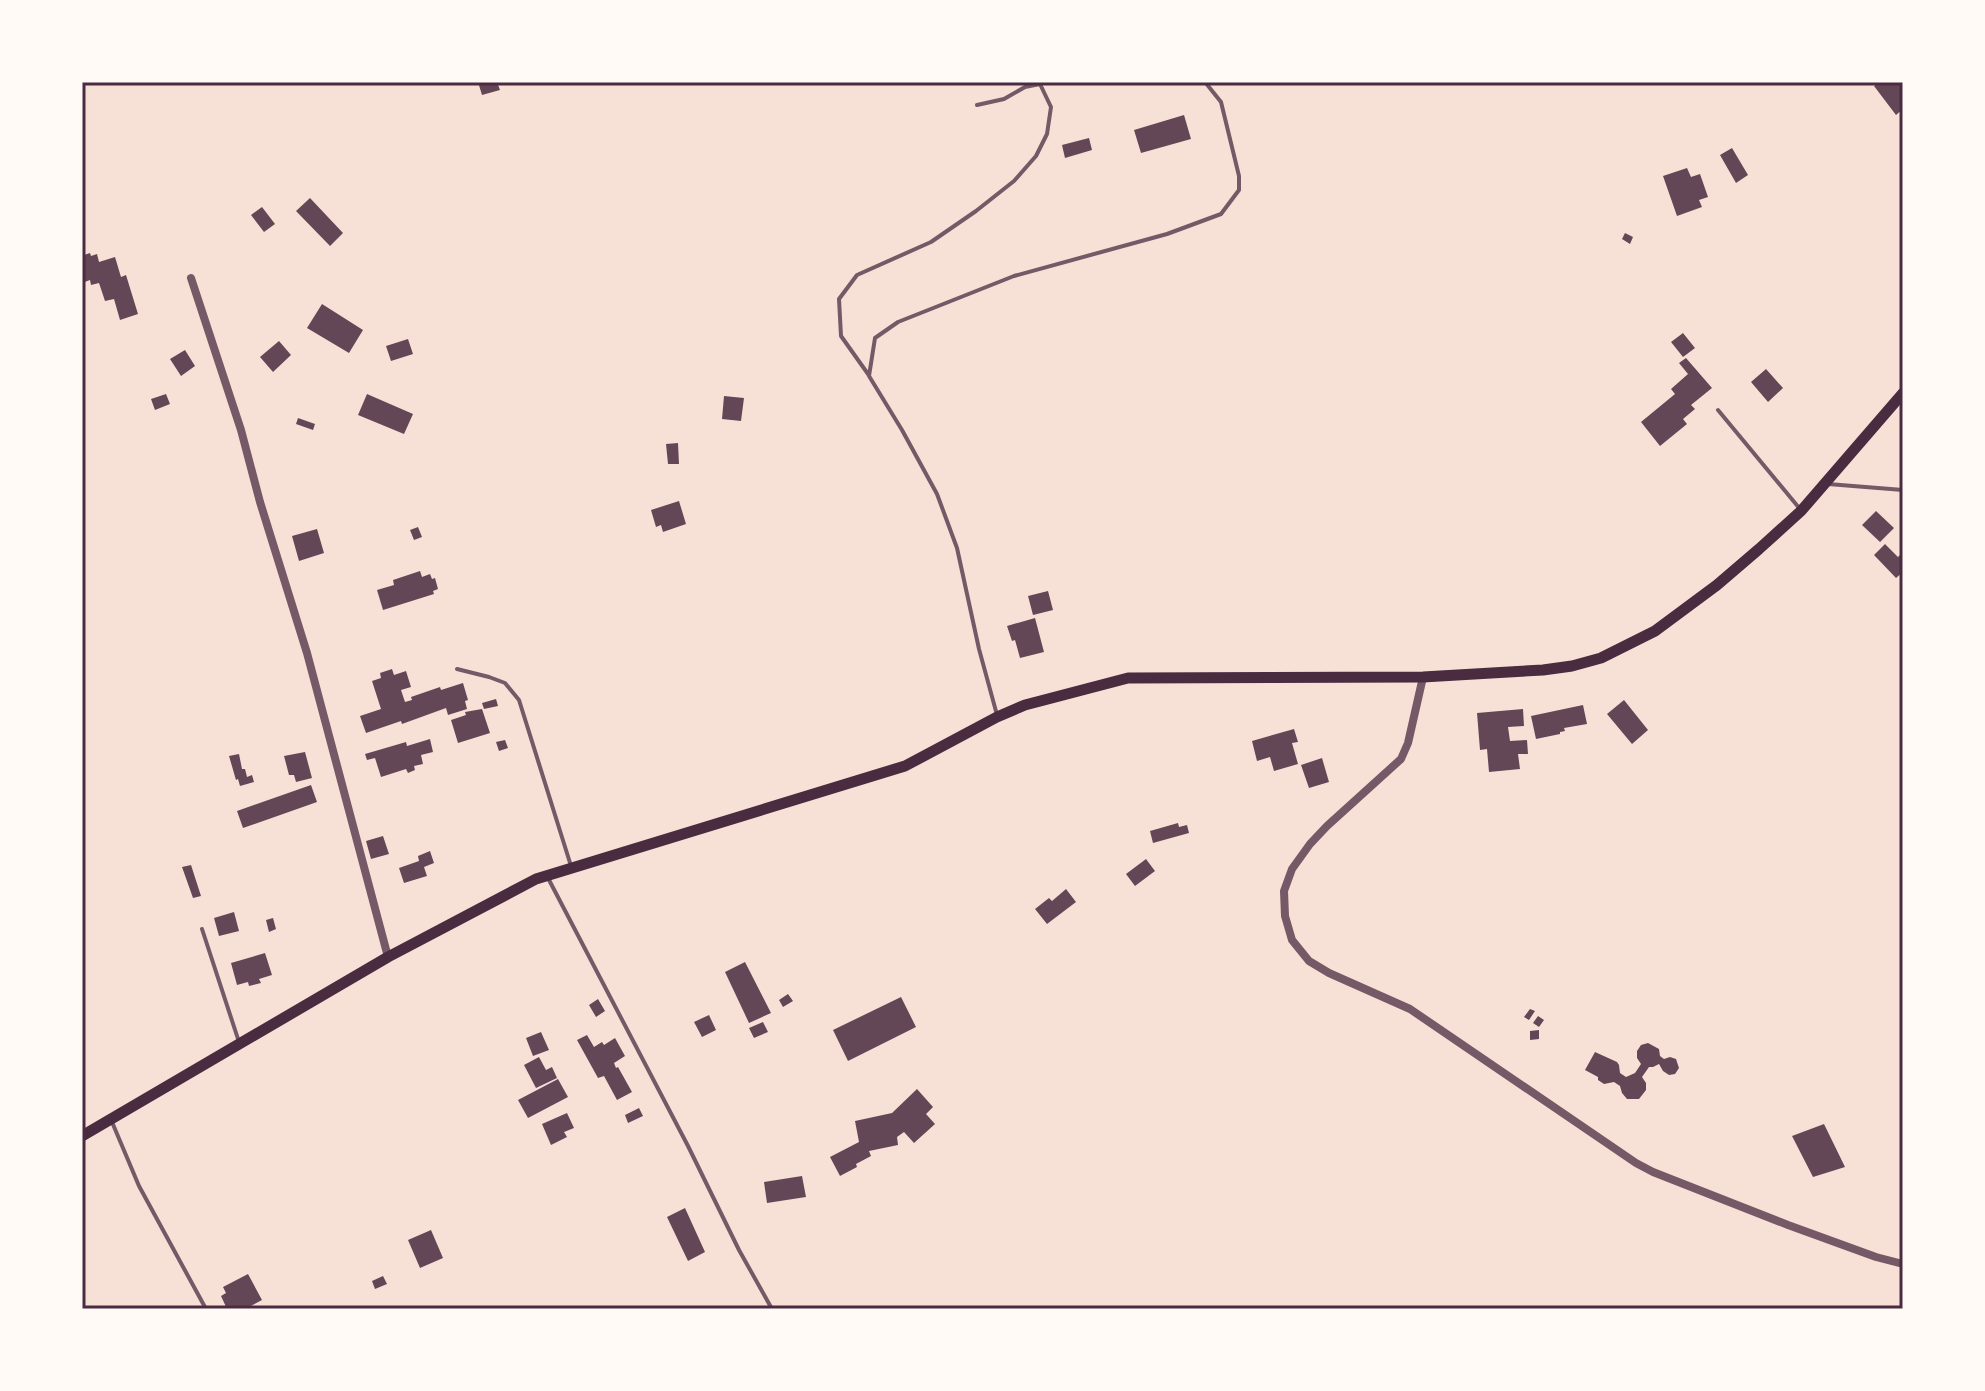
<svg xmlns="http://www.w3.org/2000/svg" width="1985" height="1391" font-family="'Golos Text',sans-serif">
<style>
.building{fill:#644757}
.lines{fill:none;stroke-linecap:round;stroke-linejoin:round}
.service{stroke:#755966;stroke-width:4}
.minor{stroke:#755966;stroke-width:8}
.secondary{stroke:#4a2c40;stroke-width:11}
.neatline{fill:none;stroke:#4a2c40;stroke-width:3}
</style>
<rect width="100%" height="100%" fill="#f7e1d7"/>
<path class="building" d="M478,82H497L500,90L482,95Z
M1880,82H1900L1903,86V109L1896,115L1874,86Z
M1184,115L1191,139L1141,153L1134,130Z
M1089,138L1092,150L1065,158L1062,145Z
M1732,148L1748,175L1736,183L1720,155Z
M1687,168L1691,177L1700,174L1708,197L1699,200L1702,207L1677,216L1663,176Z
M310,198L343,233L330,246L296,211Z
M262,207L275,224L264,232L251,215Z
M1625,233L1633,237L1630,244L1622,239Z
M90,253L91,256L97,254L99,262L115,257L121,277L126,275L138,314L120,320L114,299L105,301L99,283L91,285L90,280L82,283V261L85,260L84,255Z
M322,304L363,330L349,353L307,328Z
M1683,333L1695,348L1683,357L1671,342Z
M408,339L413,354L391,361L386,346Z
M279,341L291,355L273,372L260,357Z
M185,350L195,366L181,376L170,359Z
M1686,358L1712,388L1691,405L1695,409L1683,419L1687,424L1660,446L1641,422L1675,394L1671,389L1688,374L1679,363Z
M1766,369L1783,388L1768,402L1751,382Z
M166,394L170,404L155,410L151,399Z
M367,394L413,414L404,434L358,415Z
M724,396L744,398L741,421L722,419Z
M298,418L315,424L313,430L296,424Z
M678,443L679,464H668L666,444Z
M679,501L686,524L663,532L661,525L656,527L651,510Z
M1876,511L1894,528L1880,542L1862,525Z
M418,527L422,537L414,540L410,530Z
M317,529L324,553L299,561L292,536Z
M1885,544L1898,557L1903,552V572L1896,578L1874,555Z
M420,571L422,577L430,574L432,579L435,578L438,589L433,591L434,594L383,610L377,590L394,585L393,580Z
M1048,591L1053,610L1033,615L1028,596Z
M1035,618L1044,652L1020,658L1015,640L1012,641L1007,626Z
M392,669L394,675L406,671L411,687L401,690L405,702L412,700L411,697L440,687L441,690L463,683L468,700L465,701L467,709L448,715L446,708L402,724L401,721L366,733L360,716L381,709L372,681L381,678L380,673Z
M496,699L498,706L484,709L482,703Z
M1624,700L1648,730L1632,744L1607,714Z
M1583,705L1587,724L1564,728L1565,731L1560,732V734L1536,739L1531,716Z
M482,709L490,733L458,743L451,720L466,715L465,712Z
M1523,709L1524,726L1508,727L1510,741L1527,740L1528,754H1518L1520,769L1489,772L1487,749L1480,750L1477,713Z
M1294,729L1298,742L1292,743L1298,764L1274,771L1270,757L1257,761L1252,741Z
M430,739L433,752L421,755L423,764L414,766L415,770L408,773L406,769L381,777L375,758L367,760L365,754L406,742L407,746Z
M505,740L508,748L499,751L496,742Z
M305,752L312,778L296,782L294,775H289L284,756Z
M239,754L242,769H245L247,777L252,775L254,782L240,786L238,779L236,780L229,756Z
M1322,758L1329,782L1309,788L1301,765Z
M311,785L317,802L243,828L237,811Z
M1178,823L1179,827L1187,825L1189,833L1153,843L1150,831Z
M383,836L389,854L371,859L366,841Z
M430,851L434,863L424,867L427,876L404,883L399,868L419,861L418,856Z
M1146,859L1155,871L1135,886L1126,874Z
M191,865L201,896L193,898L182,867Z
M1066,889L1076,902L1047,924L1035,909L1049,898L1052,901Z
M234,912L239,931L219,936L214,918Z
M273,918L276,929L269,932L266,920Z
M265,953L272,975L259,979L261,983L249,986L248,982L237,985L231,963Z
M745,962L771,1013L749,1023L725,972Z
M788,994L793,1001L783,1007L779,1000Z
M901,997L916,1027L848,1061L833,1030Z
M598,999L605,1011L596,1017L589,1005Z
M1530,1009L1535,1011L1529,1020L1524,1017Z
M709,1015L716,1030L702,1037L694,1022Z
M1538,1016L1544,1020L1539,1027L1533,1023Z
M763,1022L768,1032L754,1038L749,1028Z
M1539,1030V1039L1530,1040V1031Z
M541,1032L549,1050L533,1056L526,1038Z
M587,1035L594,1047L602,1042L604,1045L615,1038L625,1056L614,1063L616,1068L618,1067L632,1092L617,1100L604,1076L598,1078L577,1040Z
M1648,1043L1659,1049L1660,1056L1664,1059L1670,1057L1676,1059L1679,1068L1675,1074L1669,1075L1663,1071L1659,1064L1653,1067H1649L1642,1077L1646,1083V1090L1639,1099H1627L1622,1093L1620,1086L1614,1082L1604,1084L1598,1080V1077L1585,1070L1595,1052L1617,1062L1619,1065L1620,1073L1626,1077L1635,1073L1641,1064L1637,1058V1051L1641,1045Z
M539,1057L546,1070L552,1067L557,1078L536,1088L524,1065Z
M558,1079L568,1097L528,1118L518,1100Z
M917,1089L933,1107L926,1114L935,1124L914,1143L904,1132L897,1137L898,1145L869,1151L871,1156L856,1164L857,1167L840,1176L830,1157L859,1142L855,1121L892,1113Z
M639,1108L643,1116L628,1123L625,1115Z
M567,1113L574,1128L564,1132L567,1137L551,1145L542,1124Z
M1824,1124L1845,1167L1813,1177L1792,1136Z
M802,1176L806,1197L767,1203L764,1182Z
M685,1208L705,1252L688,1261L667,1217Z
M431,1230L443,1258L420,1268L408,1240Z
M248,1274L262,1300L245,1309H227L221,1296L226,1293L223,1287Z
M383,1276L387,1284L375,1289L372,1281Z"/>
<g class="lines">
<path class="service" d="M868,374L841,336L839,299L857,275L931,242L976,211L1014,181L1036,156L1047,134L1051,107L1040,84L1025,87L1004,99L977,105
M1718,410L1800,509
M1828,484L1903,490
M457,669L489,677L505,683L519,700L571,866
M997,715L979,649L957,548L937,494L902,430L869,376L875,338L898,322L1014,276L1167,234L1221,214L1239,190V176L1221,102L1205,82
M548,878L688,1146L739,1250L772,1309
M202,929L239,1042
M112,1122L139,1186L206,1309"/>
<path class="minor" d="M191,278L241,430L260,502L307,653L388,957
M1423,677L1408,743L1401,759L1327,826L1310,844L1292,869L1284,891L1285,916L1292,940L1309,961L1329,973L1410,1009L1636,1163L1653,1172L1788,1225L1876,1257L1903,1264"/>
<path class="secondary" d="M82,1136L388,957L536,879L905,766L997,717L1025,705L1128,678L1423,677L1543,670L1572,666L1601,658L1655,631L1717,585L1759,549L1801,511L1903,393"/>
</g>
<rect width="1985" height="1391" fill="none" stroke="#fffaf5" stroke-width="168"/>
<rect x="84" y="84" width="1817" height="1223" class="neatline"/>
</svg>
